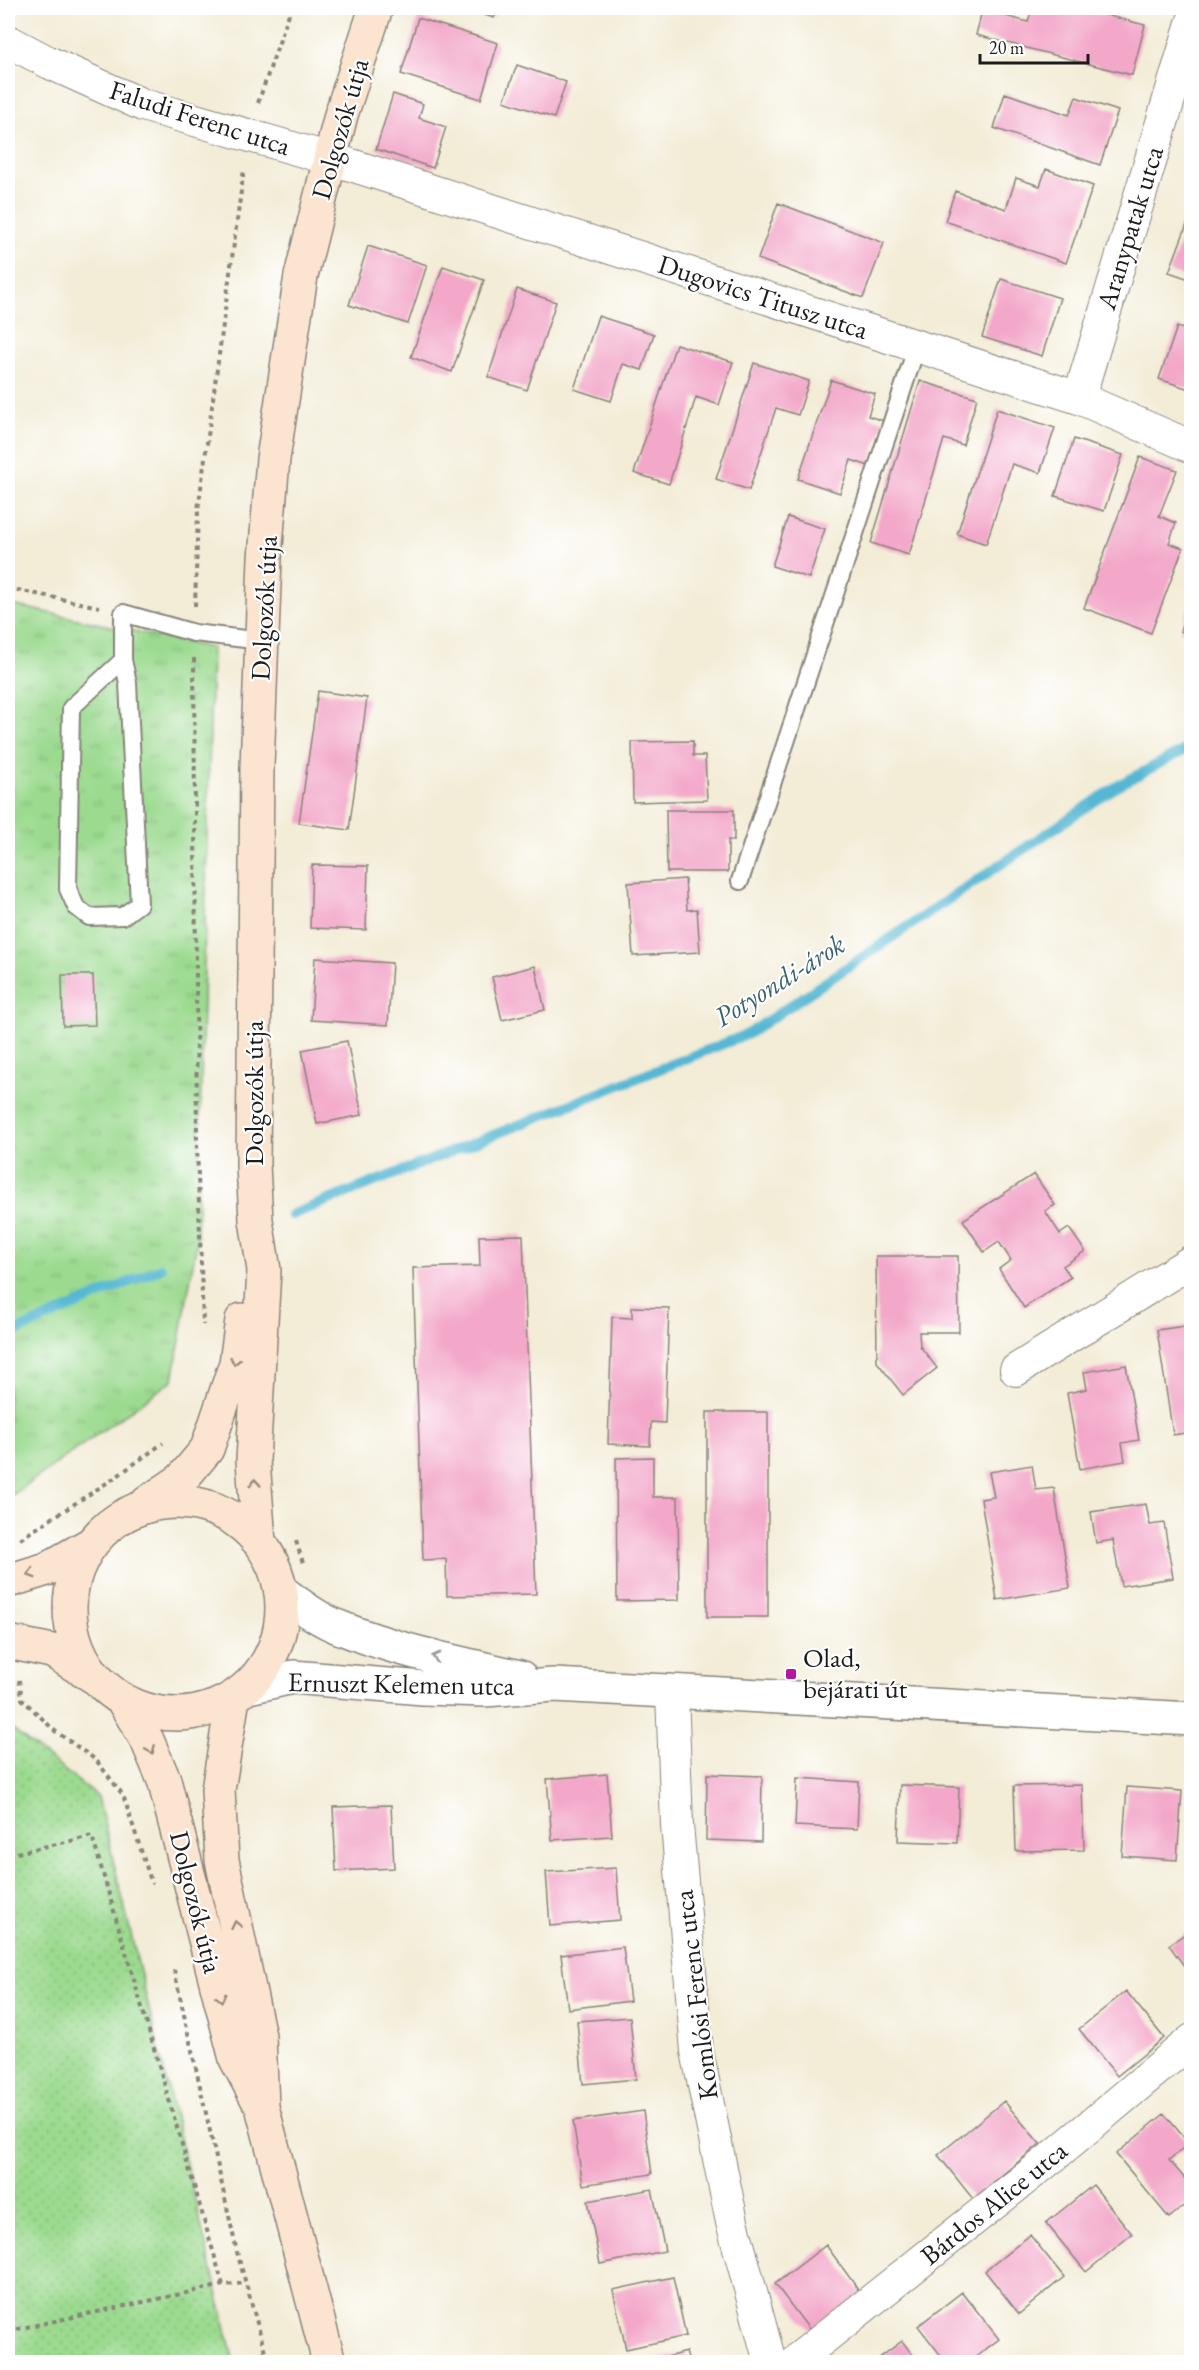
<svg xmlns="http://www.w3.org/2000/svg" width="1199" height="2370" font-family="'EB Garamond',serif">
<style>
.grass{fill:url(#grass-tufts);stroke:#5c7b56;stroke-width:1.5}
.garden{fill:url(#garden-dots);stroke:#5c7b56;stroke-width:1.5}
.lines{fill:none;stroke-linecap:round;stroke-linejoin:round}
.stream{stroke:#55b7d3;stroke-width:10}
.building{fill:#f3a7c9}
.service-casing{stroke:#88847a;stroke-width:20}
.minor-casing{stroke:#88847a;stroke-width:34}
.tertiary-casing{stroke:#88847a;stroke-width:36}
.secondary-casing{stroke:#88847a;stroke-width:36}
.path{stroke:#88847a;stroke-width:4;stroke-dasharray:4.5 4.5;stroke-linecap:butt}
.service{stroke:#fff;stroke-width:16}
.minor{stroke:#fff;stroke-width:32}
.tertiary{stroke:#fff;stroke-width:33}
.secondary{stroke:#fce5d0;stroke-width:33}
.oneway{stroke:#978b7f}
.oneway2{stroke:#999}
.poi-dot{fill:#b5179e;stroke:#fff;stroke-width:2}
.labels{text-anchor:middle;stroke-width:4.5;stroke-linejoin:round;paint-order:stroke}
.street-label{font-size:27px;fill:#1c1c1c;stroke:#fff}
.poi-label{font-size:27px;fill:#1c1c1c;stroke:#fff;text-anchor:start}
.water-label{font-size:28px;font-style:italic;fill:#36626e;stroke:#fff}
</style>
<defs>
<pattern id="grass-tufts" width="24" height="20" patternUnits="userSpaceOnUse" patternTransform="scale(1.5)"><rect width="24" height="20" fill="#9bda8f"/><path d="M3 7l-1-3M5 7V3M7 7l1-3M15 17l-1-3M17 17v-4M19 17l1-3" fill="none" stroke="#85ba7b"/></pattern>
<pattern id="garden-dots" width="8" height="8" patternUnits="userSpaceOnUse" patternTransform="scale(1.5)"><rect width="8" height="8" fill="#9bda8f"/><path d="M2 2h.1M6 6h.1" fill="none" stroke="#85ba7b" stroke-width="1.8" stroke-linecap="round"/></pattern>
</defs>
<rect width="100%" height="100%" fill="#fff"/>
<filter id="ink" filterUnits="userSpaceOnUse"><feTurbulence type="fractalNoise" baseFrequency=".0167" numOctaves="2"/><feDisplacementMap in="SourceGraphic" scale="12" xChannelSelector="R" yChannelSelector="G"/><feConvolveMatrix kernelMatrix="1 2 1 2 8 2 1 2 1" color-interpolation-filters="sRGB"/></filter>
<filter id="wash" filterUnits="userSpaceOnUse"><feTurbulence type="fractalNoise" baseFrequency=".008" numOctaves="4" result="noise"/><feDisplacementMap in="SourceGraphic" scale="24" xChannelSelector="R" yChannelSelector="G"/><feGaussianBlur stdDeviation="1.35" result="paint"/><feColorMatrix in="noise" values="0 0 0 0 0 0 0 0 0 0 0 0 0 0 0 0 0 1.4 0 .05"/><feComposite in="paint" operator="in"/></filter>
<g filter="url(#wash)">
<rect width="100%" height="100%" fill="#f3ecd7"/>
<path class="grass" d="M8,604L212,648L197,1241L173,1380L8,1498Z"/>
<path class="garden" d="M8,1726L98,1797L234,2362H8Z"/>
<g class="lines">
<path class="stream" d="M291,1215L748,1034L1119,785L1192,746
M8,1335L161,1268"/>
</g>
<g id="blocks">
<path class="building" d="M462,8H497L494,18Z
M1032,8H1079L1145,25L1132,75L976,35L982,10L1028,22Z
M418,18L498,43L481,99L401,74Z
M517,65L566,82L554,118L504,101Z
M1005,93L1069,115L1076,97L1118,111L1100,165L994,128Z
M393,94L423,104L419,118L446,127L433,168L376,149Z
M1046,169L1093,186L1066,263L945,221L955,191L1006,209L1016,178L1040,186Z
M778,203L884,243L863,298L758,259Z
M1192,211V280L1169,272Z
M368,246L427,265L408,324L349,305Z
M443,266L484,280L452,372L411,357Z
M1001,279L1060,298L1042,356L982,337Z
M517,289L556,302L527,390L488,377Z
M598,316L654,334L642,370L623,364L611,401L574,389Z
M1177,327L1192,332V390L1159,379Z
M676,344L733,362L719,405L696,397L669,484L634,473Z
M754,363L809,381L798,415L776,408L749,490L716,479Z
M831,380L875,394L868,416L884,421L869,466L851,460L840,493L798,479Z
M920,381L977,398L963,445L944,439L909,555L871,543Z
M997,409L1055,428L1040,473L1012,464L986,544L957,534Z
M1074,439L1123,455L1104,511L1055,496Z
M1140,457L1177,470L1159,516L1176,523L1169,543L1183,548L1151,633L1084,608Z
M788,517L825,529L809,578L772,566Z
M1191,601H1192V635L1180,631Z
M318,691L367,698L349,830L299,823Z
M693,741V756H705L707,800L633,802L632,742Z
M666,810H734V841L728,840V872H667Z
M312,865L368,866L366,930L310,928Z
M685,879L687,910L697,909L700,952L633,956L628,883Z
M315,958L392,963L388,1025L311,1020Z
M535,966L545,1010L502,1020L492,977Z
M62,975H93L95,1025L63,1026Z
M347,1041L362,1115L317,1124L302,1050Z
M1034,1174L1055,1205L1045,1211L1060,1234L1069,1228L1085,1251L1063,1266L1071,1277L1024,1308L999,1269L1011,1260L999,1242L984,1252L963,1220Z
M523,1235L536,1594L447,1596L446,1559L423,1560L413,1268L480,1266L479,1236Z
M876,1256H958L959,1332H919L920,1346L937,1368L903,1395L877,1362Z
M632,1307L669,1308L665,1423L651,1422L650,1446L608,1444L612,1317L632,1318Z
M1192,1325V1432L1173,1435L1157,1330Z
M1126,1365L1139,1440L1122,1443L1125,1461L1080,1469L1067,1393L1087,1389L1084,1372Z
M707,1412H768V1617H707Z
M653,1457V1497H678L679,1600L617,1601L616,1458Z
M1032,1465L1036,1490L1054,1488L1070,1588L997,1600L981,1499L994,1497L989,1472Z
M1146,1504L1150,1525L1164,1523L1173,1578L1121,1586L1113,1540L1096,1543L1091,1512Z
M607,1774L612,1836L552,1840L547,1779Z
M707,1774L762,1776L761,1842L706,1840Z
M797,1778L859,1782L857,1829L795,1826Z
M900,1785L959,1787L957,1843L898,1841Z
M1082,1785L1084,1850L1016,1851L1014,1786Z
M1127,1787L1182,1791L1177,1860L1122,1856Z
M391,1805L394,1868L336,1871L333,1807Z
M616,1868L620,1920L550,1926L546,1872Z
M1192,1929V1977L1169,1945Z
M623,1947L630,2001L568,2009L561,1955Z
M1126,1991L1164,2038L1117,2076L1079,2029Z
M630,2017L636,2079L583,2084L577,2021Z
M1004,2101L1040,2144L973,2199L938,2155Z
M643,2111L652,2174L583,2185L573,2121Z
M1164,2114L1189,2143L1169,2160L1192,2187V2199L1169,2218L1116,2154Z
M1093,2185L1132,2234L1086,2272L1046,2223Z
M652,2189L665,2251L600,2264L588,2201Z
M1030,2235L1064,2277L1019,2314L985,2271Z
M826,2245L863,2296L812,2333L775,2284Z
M673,2277L686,2336L626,2349L613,2290Z
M962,2292L999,2339L969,2362H946L918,2326Z
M902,2341L918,2362H874Z
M686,2352L689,2362H648Z"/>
</g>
</g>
<g filter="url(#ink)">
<use href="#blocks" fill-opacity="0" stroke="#88847a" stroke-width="1.5"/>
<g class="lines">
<g class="service-casing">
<path id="service" d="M123,660L128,683L139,904L123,916L89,917L76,907L68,889L71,708L123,660V613L194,633L262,641
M740,881L917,346"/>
</g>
<g class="minor-casing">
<path id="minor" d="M8,41L50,63L143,105L348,164L1079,398L1192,447
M1079,398L1192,23
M1016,1370L1192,1261
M672,1693L677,1825L697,2051L732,2222L770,2362
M794,2362L1055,2155L1192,2040"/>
</g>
<g class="tertiary-casing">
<path id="tertiary" d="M281,1591C300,1605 319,1620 341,1628C398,1651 460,1663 520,1677
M249,1687L293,1677L423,1688L484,1690L554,1685L1192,1719"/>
</g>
<g class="secondary-casing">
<path id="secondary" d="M70 1608a106 106 0 1 1 212 0a106 106 0 1 1-212 0Z
M147,1503L181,1480L207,1449L236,1363L242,1320
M259,1542L253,1460L264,1270L256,1220L253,1165L257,767L265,558L273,459L301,276L341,115L376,8
M8,1581L47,1569L91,1544
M8,1642L52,1651L94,1677
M233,1698L218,1790L222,1860L259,2036L262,2107L329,2362
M122,1699L147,1740L164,1780L236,2059L258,2100"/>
</g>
<path class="path" d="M258,103L291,8
M8,588L99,607
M195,606L198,510L244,169
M194,658L197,1145L203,1325
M20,1539L116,1477L163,1443
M296,1541L303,1563
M19,1680L22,1699L55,1731L96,1760L123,1795L152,1884
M8,1855L92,1836L223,2285
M174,1970L237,2252L268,2362
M8,2331L223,2285L246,2283"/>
<use href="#service" class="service"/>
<use href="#minor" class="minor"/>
<use href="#tertiary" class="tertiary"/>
<use href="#secondary" class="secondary"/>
</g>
<defs><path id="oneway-chevron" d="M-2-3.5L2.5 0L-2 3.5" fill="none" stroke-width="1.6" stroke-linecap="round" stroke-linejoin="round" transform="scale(1.5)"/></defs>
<g class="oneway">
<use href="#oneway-chevron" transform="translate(235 1361) rotate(103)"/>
<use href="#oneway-chevron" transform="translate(255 1483) rotate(-94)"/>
<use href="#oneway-chevron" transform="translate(31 1574) rotate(163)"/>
<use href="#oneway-chevron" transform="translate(151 1750) rotate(67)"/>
<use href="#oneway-chevron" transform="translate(236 1925) rotate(-102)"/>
<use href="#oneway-chevron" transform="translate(221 1998) rotate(76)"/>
</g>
<use class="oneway2" href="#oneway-chevron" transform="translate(436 1657) rotate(-165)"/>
</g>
<rect class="poi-dot" x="785" y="1668" width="12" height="12" rx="3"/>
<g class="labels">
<g class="street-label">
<text transform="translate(200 118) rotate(18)" y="9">Faludi Ferenc utca</text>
<text transform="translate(340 129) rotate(-74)" y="9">Dolgozók útja</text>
<text transform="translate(1130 228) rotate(-73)" y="9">Aranypatak utca</text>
<text transform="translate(763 297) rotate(18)" y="9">Dugovics Titusz utca</text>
<text transform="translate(264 608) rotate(-87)" y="9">Dolgozók útja</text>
<text transform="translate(254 1093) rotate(-90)" y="9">Dolgozók útja</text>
<text transform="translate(401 1684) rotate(1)" y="9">Ernuszt Kelemen utca</text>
<text transform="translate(196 1902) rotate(76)" y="9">Dolgozók útja</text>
<text transform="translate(696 1995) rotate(-97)" y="9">Komlósi Ferenc utca</text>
<text transform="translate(994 2203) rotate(-39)" y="9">Bárdos Alice utca</text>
</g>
<g class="poi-label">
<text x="803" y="1667">Olad,<tspan x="803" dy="31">bejárati út</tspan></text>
</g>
<g class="water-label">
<text transform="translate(779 980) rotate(-32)" y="10">Potyondi-árok</text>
</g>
</g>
<rect width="1199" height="2370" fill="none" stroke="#fff" stroke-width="30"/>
<path d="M980 54v9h108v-9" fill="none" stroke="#1c1c1c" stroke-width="3"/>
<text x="989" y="54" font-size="18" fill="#1c1c1c" stroke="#ffffff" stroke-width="4.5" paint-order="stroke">20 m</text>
</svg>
